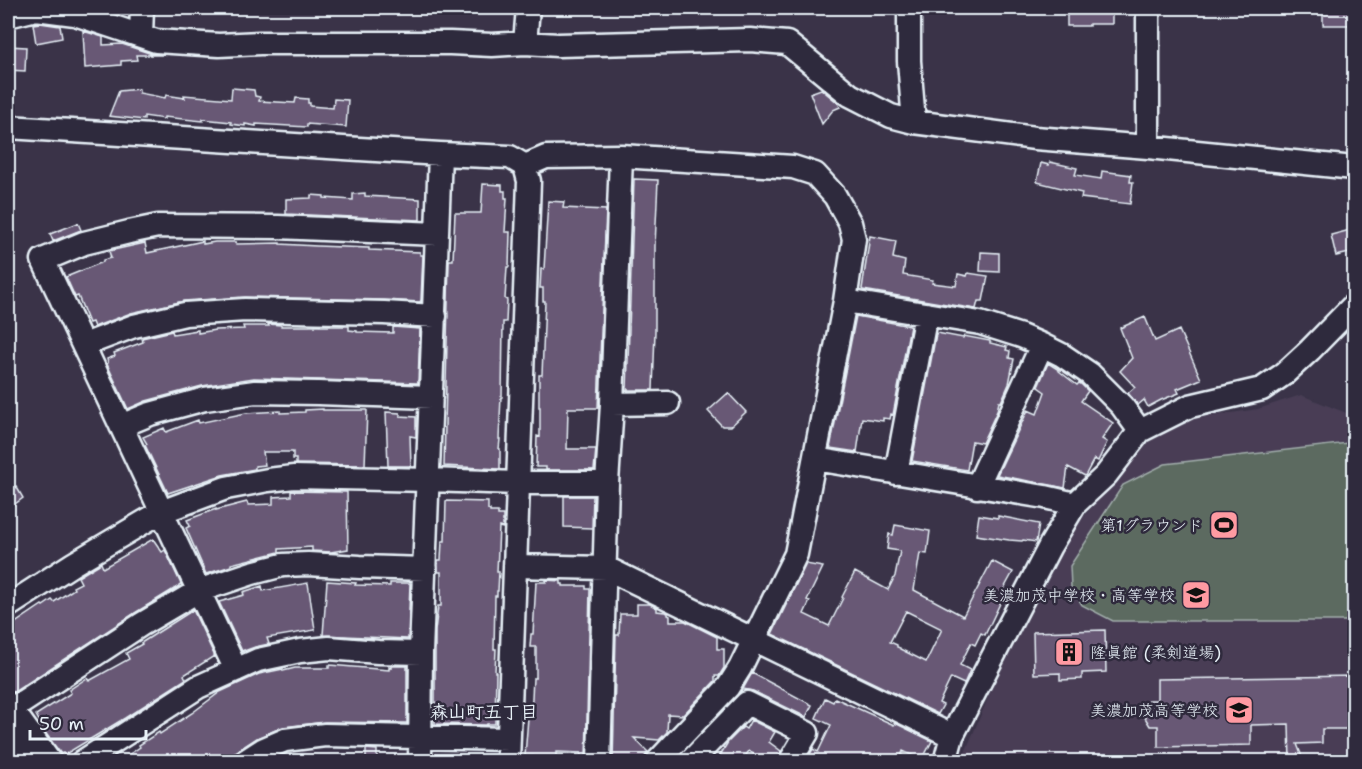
<svg xmlns="http://www.w3.org/2000/svg" width="1362" height="769" font-family="'Shantell Sans','Klee One',sans-serif">
<style>
.built{fill:#483e55}
.garden{fill:#5c6b61;stroke:#a2aeac;stroke-width:1.5}
.building{fill:#675974;stroke:#e8f1f8;stroke-width:1.5;fill-rule:evenodd}
.lines{fill:none;stroke-linecap:round;stroke-linejoin:round}
.minor-casing{stroke:#e8f1f8;stroke-width:27}
.minor{stroke:#2f2a3d;stroke-width:22}
.labels{text-anchor:middle;stroke-width:5;stroke-linejoin:round;paint-order:stroke}
.poi-label{font-size:16px;fill:#e8f1f8;stroke:#2f2a3d;text-anchor:end}
.neighbourhood-label{font-size:18px;font-weight:bold;fill:#e8f1f8;stroke:#2f2a3d}
</style>
<rect width="100%" height="100%" fill="#3a3348"/>
<filter id="ink" filterUnits="userSpaceOnUse"><feTurbulence type="fractalNoise" baseFrequency=".0167" numOctaves="2"/><feDisplacementMap in="SourceGraphic" scale="12" xChannelSelector="R" yChannelSelector="G"/><feConvolveMatrix kernelMatrix="1 2 1 2 8 2 1 2 1" color-interpolation-filters="sRGB"/></filter>
<g filter="url(#ink)">
<path class="built" d="M1301,395L1354,416V761L961,762L1007,653L1067,536L1149,440L1184,420L1258,409Z"/>
<path class="garden" d="M1348,443V454H1354V621H1113L1082,605L1071,587L1070,566L1123,485L1165,464Z"/>
<path class="building" d="M1067,8H1112V24H1089V26H1067Z
M1323,8H1354V25H1323Z
M40,23L60,26L62,38L36,43L33,24Z
M83,31L103,37V45L122,44L152,54L162,55H136L137,60L121,61V65L85,68Z
M8,46L26,47L25,71L8,70Z
M232,88L254,90L255,96L260,97L259,101L295,103L296,98L308,99V103H310V106L333,108L334,99L348,100L346,127L307,124V127L256,124V126L245,124V126L231,124V122L203,119V121L164,117V119L144,116V120L109,116L119,91L139,89V93L165,98L166,95L185,98L184,95L231,99Z
M821,89L838,103L840,107L833,110L822,124L810,93Z
M1050,162L1077,168L1075,175L1101,179L1102,171L1131,175L1130,182H1133L1130,204L1081,198L1082,193L1037,182L1041,163L1049,165Z
M634,179L658,180L655,246V331L653,390H627Z
M483,184L502,185V191H505V198H507L505,232H510L509,267H507L505,299L507,300L506,322H503L502,397H501L499,439H500L499,449H500V469L444,466L449,260H453L455,213H481Z
M365,193V196L420,199V220L286,214V199L311,198V195L324,196V198L353,200V194Z
M548,201L564,202L563,208L606,210L598,408H568L567,449H596L594,470H546V467H536L537,436L540,437V407H539V375H542L545,301H543V288H540L541,269H544Z
M78,223L81,230L53,241L50,234Z
M1354,229V252L1336,256L1331,235Z
M870,236L896,241L893,258L905,261L903,275L933,280L932,283L956,286L958,274L967,276L968,273L988,276L983,301H978L976,309L863,290L862,289Z
M203,241V244L215,242H236V244L280,243V244L317,246L369,248V250L420,252V255H423L421,300L420,302L384,300L245,297L184,301L131,313L94,327L92,322L89,323L78,296L75,297L66,277L103,262V260L111,258L109,251L145,243L147,253Z
M981,252L999,253V272L980,271Z
M856,316L910,326L893,415L891,414L890,419L883,418V421L862,418L857,452L830,448Z
M1145,317L1155,341L1179,330L1201,379L1177,389L1179,393L1161,400L1148,407L1144,400L1138,405L1128,393L1135,387L1120,371L1132,358L1120,328Z
M268,324L281,325V326H349V330L357,331V332L393,333V327L420,329L418,383L254,378L202,386L146,401L128,409L107,364L108,363L107,359L115,356L114,353L143,342L142,338L172,331L173,334L198,330V333L215,330L244,329L243,326H269Z
M937,333L963,338L964,336L990,341V343L1007,347L1006,350L1010,351L1009,358L1014,359L1009,384L1001,402H999L997,411L982,443L972,441L967,470L912,461L936,334Z
M1048,363L1059,370V371L1077,385L1079,383L1081,384L1088,391L1081,401L1113,423L1102,439L1107,442L1098,461L1094,459L1085,476L1068,467L1065,488L997,475L1028,410L1037,414L1045,392L1038,387Z
M728,393L746,412L731,426H722L708,411Z
M323,409V410H367L365,465L296,464V459H293V452H263L265,465L255,466V469L222,475L168,493L145,445L147,444L143,437L164,428L166,432L198,420L199,423L246,413L280,411V413L305,412V410Z
M386,412L400,413V416L416,417V437L410,436L411,466H388Z
M16,486L23,498L8,509V492Z
M291,491L347,492L348,549L331,552L312,551V547L279,549V552L231,564V566L206,574L186,528L190,526L187,520L216,509V510L247,502L248,505L273,504V497L291,496Z
M564,496H593L592,528L564,527Z
M446,501L488,502V510H490V512H498V515H503V528L499,527L497,572H499L498,591H497V596H495L494,649H496L495,672H496L495,724H487V725L435,724V631L438,606H441V572H438V560H441L442,541H445Z
M979,515L998,518V516L1039,524L1036,542L1023,540L1022,541L1009,540L976,535Z
M895,525L930,531L927,554L920,553L914,590L963,616L992,561L1013,572L1001,594L1004,595L985,635L981,633L975,645L971,643L960,665L970,670L964,684L951,678L939,703L943,705L938,714L772,634L806,564L823,567L807,600L810,601L804,614L829,626L843,598L842,597L855,572L888,590L895,576L900,551L887,549L889,534L893,535ZM906,611L942,629L926,662L900,649V648L897,647V645L890,642Z
M153,539L162,552L165,550L181,584L179,585V586L135,613L14,692L11,691L8,686V628L42,605L43,606L52,600L54,602L74,589L73,587L81,583L78,577L86,572L101,563L103,568Z
M546,580L561,581V584H563V586H586V589H590L586,762H580L581,753L556,752V762H533V756H525L528,718H531L533,678H536V647H530L531,634H533L536,582H546Z
M327,581L356,583L355,585L390,586V583H410L408,639L323,635Z
M308,583L315,630L267,638L269,644L255,647L244,651V650L242,651L219,602L244,595L243,592L262,586L263,591Z
M637,604H650L657,608V611L665,612L668,613V615L670,616V621H685L717,637V649H724V668L719,676H715V681L683,715L668,714L667,732L659,740L634,738L648,752L644,758V762H613L616,635H619L620,614H637Z
M193,610L218,663L214,656L184,675L186,679L125,718L64,755L63,753L61,754L47,735L36,715L71,693L69,690L87,678L89,681L129,659L126,653L142,644L141,643Z
M1105,630L1106,672L1082,673V679L1060,680V673L1034,674L1033,632Z
M329,665L389,670V667L391,668V666H407V723L325,722L283,727L257,738L237,751L232,757L223,762H118L140,747L139,745L159,732L160,734L192,713L220,692L259,674L283,669V671L295,668H329Z
M752,673L812,705L806,717L753,691L743,689Z
M1354,676V729H1322V743L1297,744L1304,762H1290L1289,724L1251,725V745L1158,747V726H1150L1144,716V710L1147,703L1150,700H1157V679Z
M825,698L833,702L835,698L894,725L895,723L932,741L922,760L903,751L899,762H894L887,757L885,762H809L807,760L813,749L818,752L831,725L816,718Z
M751,720L775,732L769,742L781,751L777,762H765L749,751L741,762H716L728,742L743,727L746,729Z
M366,749L377,750V762H366Z"/>
<g class="lines">
<g class="minor-casing">
<path id="minor" d="M909,8V61L914,122
M8,16L36,9L75,14L156,41L219,45L260,43H450L492,45L525,43L558,45L750,40L787,43L850,95L891,116L914,122L1035,138L1148,147L1354,168
M141,36L142,8
M525,43L528,8
M8,127L440,154L510,157L525,166L529,181L508,762
M1148,147V8
M525,166L546,157L621,156L793,167L815,174L835,196L850,223L854,239L845,301L796,554L740,668L728,687L657,762
M845,301L980,323L1021,336L1042,345L1062,355L1090,374L1122,406L1140,431
M84,345L134,326L185,314L245,310L384,313L435,316
M612,404L668,403
M121,426L150,414L205,399L255,392L318,393L431,397
M815,459L1045,497L1075,504
M896,473L926,314
M977,487L1042,345
M515,566L606,568L952,736
M8,606L73,564L161,512L226,488L268,480L294,477L429,480L518,483H607
M236,670L43,260L84,243L129,232L158,226L278,227L437,234
M8,704L50,762
M12,709L142,624L198,591L252,573L283,565L308,564L360,567L425,569
M8,736L23,762
M82,762L198,687L258,660L300,651L329,648L378,652L421,653
M244,762L264,749L285,740L325,735L508,739
M420,762L421,653L440,154
M599,762L607,483L612,404L621,156
M690,762L747,703L807,733L790,762
M945,762L952,736L1050,546L1075,504L1106,475L1140,431L1190,406L1262,389L1284,374L1310,350L1354,305"/>
</g>
<use href="#minor" class="minor"/>
</g>
</g>
<defs>
<g id="stadium-square" transform="scale(1.5)"><rect x="-9" y="-9" width="18" height="18" rx="4" fill="#ff9aa2" stroke="#2f2a3d"/><path d="M0-5a6.5 5 0 1 0 0 10a6.5 5 0 1 0 0-10ZM-3.5-1.8h7v3.6h-7Z" fill="#111"/></g>
<g id="school-square" transform="scale(1.5)"><rect x="-9" y="-9" width="18" height="18" rx="4" fill="#ff9aa2" stroke="#2f2a3d"/><path d="M0-5L7-2L0 1L-7-2ZM-4 1L0 2.5L4 1V4Q0 6-4 4Z" fill="#111"/></g>
<g id="building-square" transform="scale(1.5)"><rect x="-9" y="-9" width="18" height="18" rx="4" fill="#ff9aa2" stroke="#2f2a3d"/><path d="M-4-6H4V6H1V3H-1V6H-4ZM-2.5-4.3h1.7v1.8h-1.7ZM.8-4.3h1.7v1.8H.8ZM-2.5-1h1.7V.8h-1.7ZM.8-1h1.7V.8H.8Z" fill="#111"/></g>
</defs>
<g fill-rule="evenodd">
<use href="#stadium-square" x="1224" y="525"/>
<use href="#school-square" x="1196" y="595"/>
<use href="#building-square" x="1069" y="652"/>
<use href="#school-square" x="1239" y="710"/>
</g>
<g class="labels">
<g class="poi-label">
<text x="1203" y="531">第1グラウンド</text>
<text x="1175" y="601">美濃加茂中学校・高等学校</text>
<text x="1090" y="658" text-anchor="start">隆眞館 (柔剣道場)</text>
<text x="1218" y="716">美濃加茂高等学校</text>
</g>
<g class="neighbourhood-label">
<text x="484" y="718">森山町五丁目</text>
</g>
</g>
<rect width="1362" height="769" fill="none" stroke="#2f2a3d" stroke-width="30"/>
<rect x="15" y="15" width="1332" height="739" fill="none" stroke="#e8f1f8" stroke-width="2" filter="url(#ink)"/>
<path d="M30 730v9h116v-9" fill="none" stroke="#e8f1f8" stroke-width="3"/>
<text x="39" y="730" font-size="18" fill="#e8f1f8" stroke="#2f2a3d" stroke-width="4.5" paint-order="stroke">50 m</text>
</svg>
